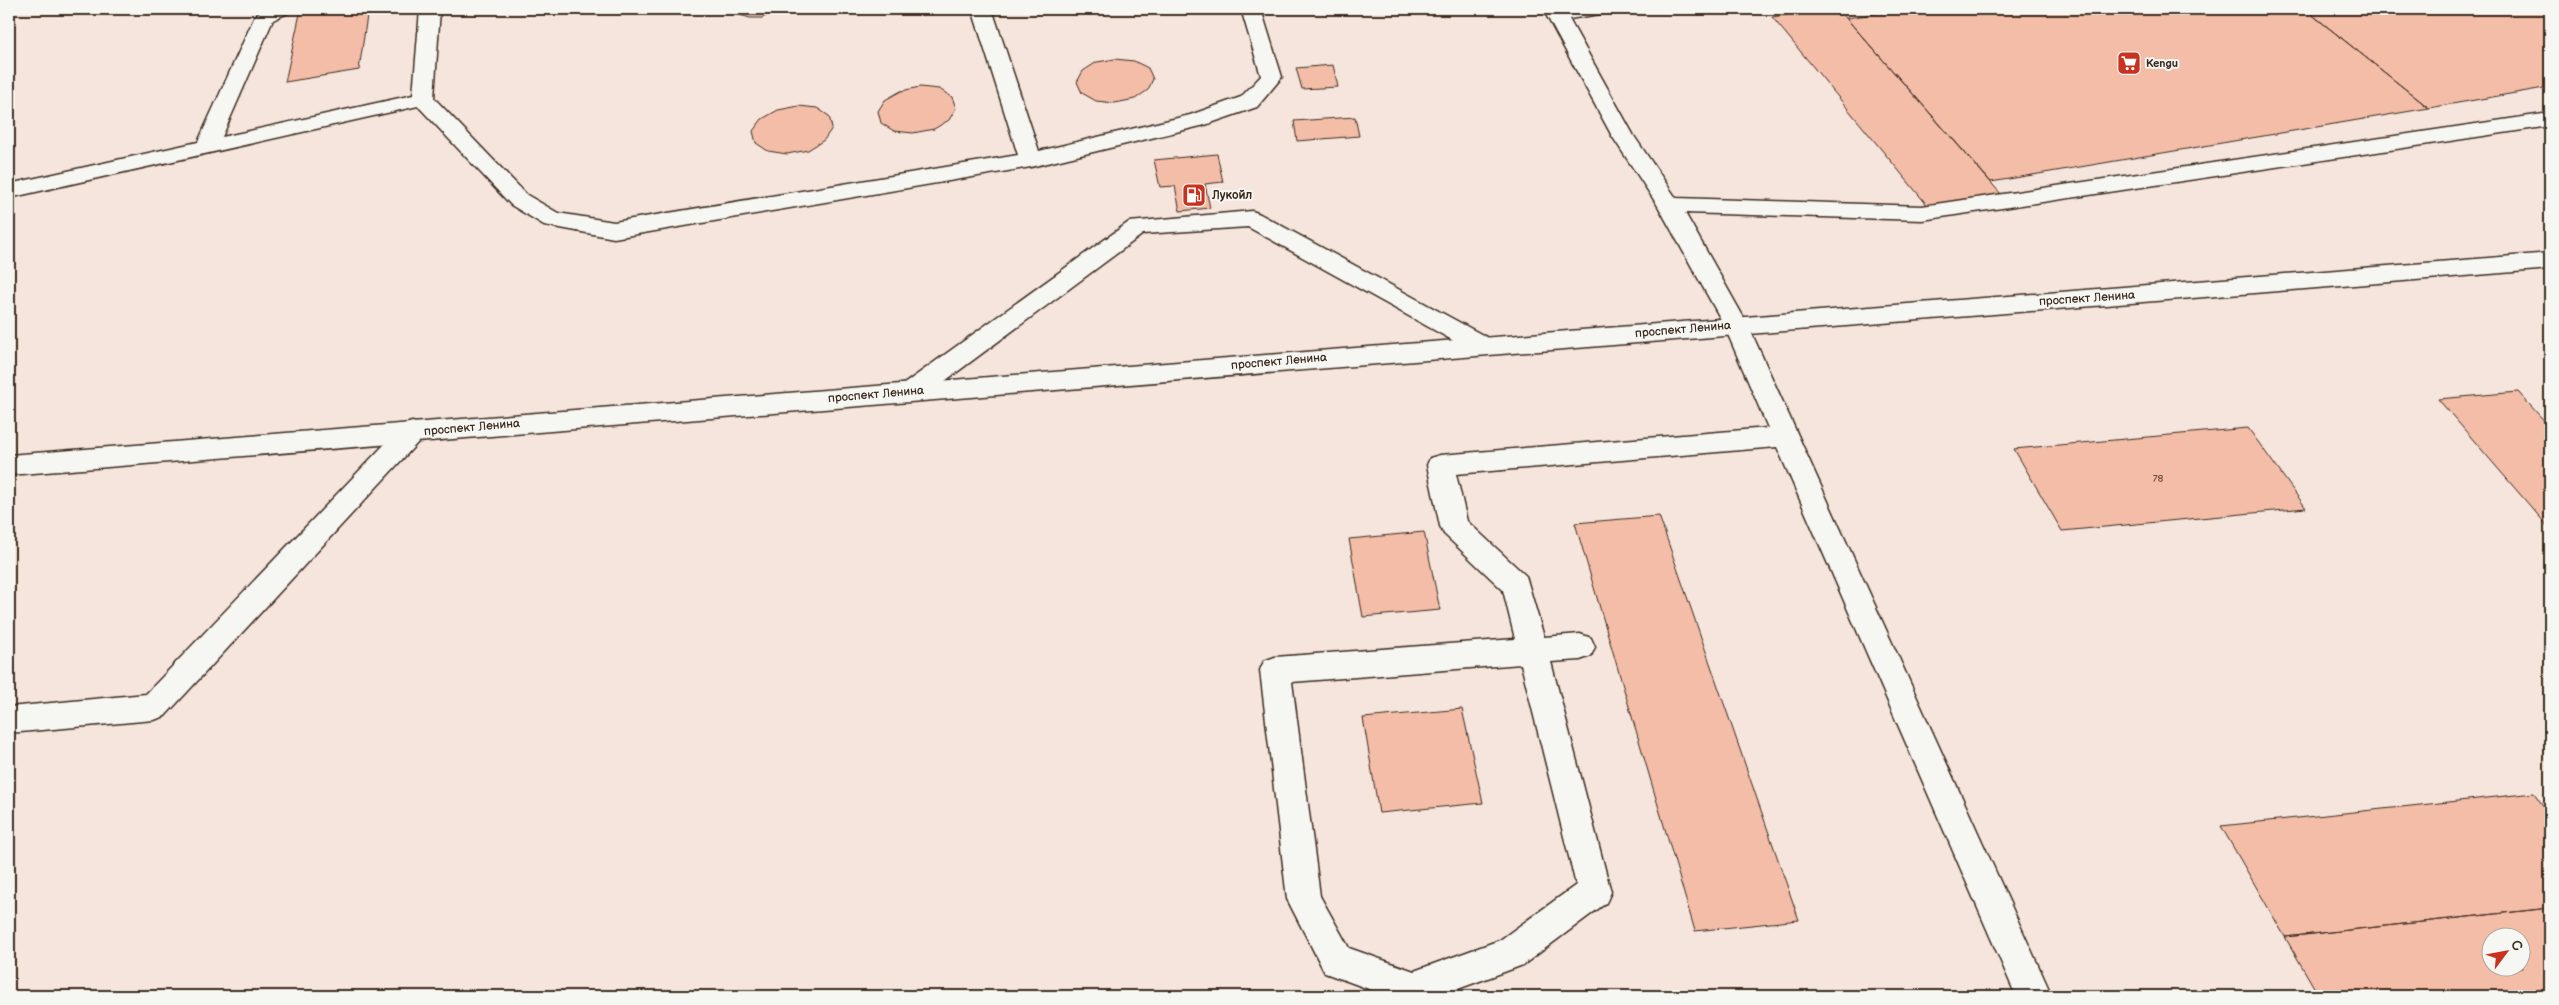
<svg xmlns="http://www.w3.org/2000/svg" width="2559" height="1005" font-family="'Balsamiq Sans',sans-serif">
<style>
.building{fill:#f4bda8;stroke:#3b2a1e;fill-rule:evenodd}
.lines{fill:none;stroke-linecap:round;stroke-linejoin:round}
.minor-casing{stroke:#3b2a1e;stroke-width:3}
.major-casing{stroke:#3b2a1e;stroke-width:3}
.minor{fill:#f6f6f2;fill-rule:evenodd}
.major{fill:#f6f6f2;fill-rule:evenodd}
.labels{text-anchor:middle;stroke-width:4;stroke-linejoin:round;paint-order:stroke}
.number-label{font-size:10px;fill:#694f40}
.far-poi-label{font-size:11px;font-weight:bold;fill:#3b2a1e;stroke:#f6f6f2;text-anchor:start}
.poi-label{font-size:12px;font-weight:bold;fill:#3b2a1e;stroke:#f6f6f2;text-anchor:start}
.street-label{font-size:12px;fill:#3b2a1e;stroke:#f6f6f2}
</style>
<rect width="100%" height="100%" fill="#f5e5dc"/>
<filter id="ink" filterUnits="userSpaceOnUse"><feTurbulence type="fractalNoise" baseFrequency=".02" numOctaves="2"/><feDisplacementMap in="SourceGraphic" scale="10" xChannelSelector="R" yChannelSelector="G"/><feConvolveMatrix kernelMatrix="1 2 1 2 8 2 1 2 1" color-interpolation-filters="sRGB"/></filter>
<g filter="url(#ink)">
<path class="building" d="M301,9H368L359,70L285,82Z
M780,9L762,18H750L740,15L736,10Z
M1828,9H1838L2001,194L1928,206L1772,17Z
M1909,9H2305L2429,108L1991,182L1846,18Z
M2305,9H2550V87L2429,108Z
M1115,59L1134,61L1148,68L1153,79L1148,90L1135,99L1115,103L1096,101L1082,93L1077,82L1083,71L1097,62Z
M1333,65L1338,87L1302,89L1296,68Z
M920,87L939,89L952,97L956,108L949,120L934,129L913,133L894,131L881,123L878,111L885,100L901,91Z
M799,106L817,108L829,116L832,128L824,140L808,150L787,154L768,151L756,143L753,131L762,119L778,110Z
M1355,117L1359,136L1297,141L1294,121Z
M1217,154L1223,182L1205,184L1210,208L1180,211L1175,186L1160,187L1154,160Z
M2518,392L2550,427V529L2438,399Z
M2248,428L2306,508L2062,531L2014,449Z
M1659,516L1799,920L1695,931L1575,523Z
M1424,532L1440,610L1363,617L1349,539Z
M1462,709L1483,803L1379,813L1363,718Z
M2534,793L2550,815V908L2285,937L2221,826Z
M2550,908V996H2319L2285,937ZM2492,938H2522V968H2492Z"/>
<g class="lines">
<g class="minor-casing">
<path id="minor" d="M265,9H291L288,13L273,20L222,137L413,95L420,9H440L434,98L527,195L558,213L614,222L1018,155L972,9H992L1039,151L1190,115L1241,97L1261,76L1241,9H1261L1282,77L1257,107L1205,125L1031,167L614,238L544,225L511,205L418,106L9,198V184L198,142L255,16Z
M1543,9H1609L1606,13L1569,19L1634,136L1676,198L1922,206L2550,113V126L1922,220L1685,213L1748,325L2052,996H2016L1777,447L1456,474L1467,521L1526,576L1544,637L1580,634L1591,638L1595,647L1591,656L1580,660L1551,662L1611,892L1606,903L1523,965L1439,996H1388L1325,973L1287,899L1260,670L1264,661L1275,657L1515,639L1503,590L1444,534L1440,526L1427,465L1430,458L1440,455L1768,428L1724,325L1658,206L1612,136ZM1521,664L1576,885L1500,940L1414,971L1349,948L1320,896L1292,682Z
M1252,211L1260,214L1490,339L1494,345L1490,351L1481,354L1472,351L1248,227L1143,234L922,398L913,400L904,398L900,391L904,384L1129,222Z
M412,422L421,425L425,432L421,439L165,716L154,720L9,733V707L146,694L403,425Z"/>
</g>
<g class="major-casing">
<path id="major" d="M2550,253V269L9,475V455Z"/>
</g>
<use href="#minor" class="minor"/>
<use href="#major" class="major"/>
</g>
</g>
<defs>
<g id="supermarket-square" transform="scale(1.25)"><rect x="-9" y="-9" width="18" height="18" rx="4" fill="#c8321e" stroke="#f6f6f2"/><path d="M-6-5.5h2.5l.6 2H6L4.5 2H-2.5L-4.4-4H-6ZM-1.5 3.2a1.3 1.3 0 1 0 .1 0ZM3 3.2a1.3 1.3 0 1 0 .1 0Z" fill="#fff"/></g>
<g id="fuel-square" transform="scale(1.25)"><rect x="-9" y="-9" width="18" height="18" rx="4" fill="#c8321e" stroke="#f6f6f2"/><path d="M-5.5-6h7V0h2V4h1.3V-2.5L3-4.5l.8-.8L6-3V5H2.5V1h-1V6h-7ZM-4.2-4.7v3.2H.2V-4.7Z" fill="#fff"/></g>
</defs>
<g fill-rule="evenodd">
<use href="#supermarket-square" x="2129" y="63"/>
<use href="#fuel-square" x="1194" y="195"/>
</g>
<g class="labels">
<g class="number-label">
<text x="2158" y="482">78</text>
</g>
<g class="far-poi-label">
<text x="2146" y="67">Kengu</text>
</g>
<g class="poi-label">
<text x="1212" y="199">Лукойл</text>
</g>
<g class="street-label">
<text transform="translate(2087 298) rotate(-4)" y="4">проспект Ленина</text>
<text transform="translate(1683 329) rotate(-5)" y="4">проспект Ленина</text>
<text transform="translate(1279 361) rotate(-5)" y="4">проспект Ленина</text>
<text transform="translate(876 394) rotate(-5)" y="4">проспект Ленина</text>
<text transform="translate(472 427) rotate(-5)" y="4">проспект Ленина</text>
</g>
</g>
<rect width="2559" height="1005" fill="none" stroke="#f6f6f2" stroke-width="30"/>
<rect x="15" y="15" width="2529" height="975" fill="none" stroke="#3b2a1e" stroke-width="2" filter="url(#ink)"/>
<g transform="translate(2506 952) rotate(58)"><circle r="24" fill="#f6f6f2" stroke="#aba49d"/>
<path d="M0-4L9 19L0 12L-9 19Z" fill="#c8321e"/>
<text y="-8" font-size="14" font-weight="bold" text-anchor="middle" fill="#3b2a1e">С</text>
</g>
</svg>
